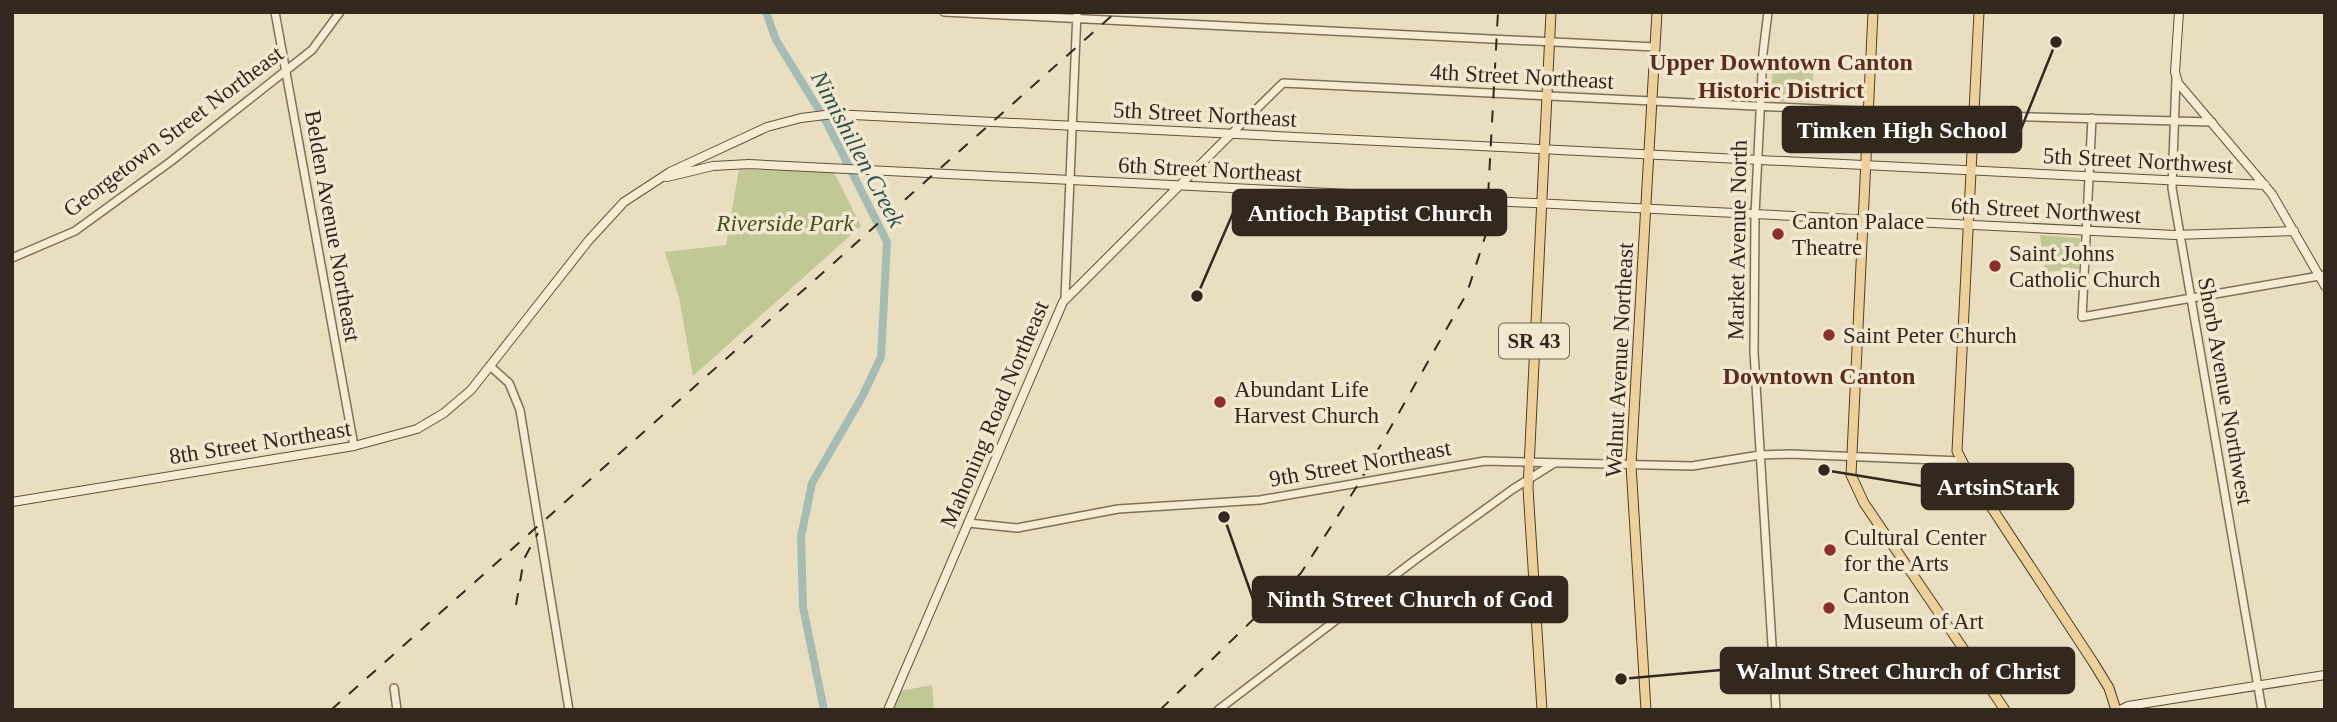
<svg xmlns="http://www.w3.org/2000/svg" width="2337" height="722" font-family="'Times New Roman',serif">
<style>
.green{fill:#c2c796}
.lines{fill:none;stroke-linecap:round;stroke-linejoin:round}
.river{stroke:#a3bdb5;stroke-width:8}
.tertiary-casing{stroke:#826f5a;stroke-width:10}
.secondary-casing{stroke:#64513d;stroke-width:10}
.primary-casing{stroke:#503e2e;stroke-width:11}
.tertiary{stroke:#f6ebd3;stroke-width:7}
.secondary{stroke:#f6ebd3;stroke-width:8}
.primary{stroke:#ecd29a;stroke-width:9}
.rail{stroke:#33281d;stroke-width:2;stroke-dasharray:12 12;stroke-linecap:butt}
.poi-dot{fill:#8d2e2f;stroke:#f2e8d0;stroke-width:2.5}
.labels{text-anchor:middle;stroke-width:7;stroke-linejoin:round;paint-order:stroke}
.shield{fill:#f2e8d0;stroke:#6c6253;stroke-width:2}
.shield-label{font-size:21px;font-weight:bold;fill:#33281d}
.street-label{font-size:23px;fill:#33281d;stroke:#f2e8d0}
.poi-label{font-size:23px;fill:#33281d;stroke:#f2e8d0;text-anchor:start}
.park-label{font-size:23px;font-style:italic;fill:#444e25;stroke:#f2e8d0}
.neighbourhood-label{font-size:24px;font-weight:bold;fill:#5d2c20;stroke:#f2e8d0}
.water-label{font-size:24px;font-style:italic;fill:#2d524f;stroke:#f2e8d0}
.leader{fill:none;stroke:#33281d;stroke-width:2.5}
.callout-dot{fill:#33281d;stroke:#f2e8d0;stroke-width:2.5}
.callout{fill:#33281d;stroke:#33281d;stroke-width:2.5}
.callout-label{font-size:24px;text-anchor:middle;font-weight:bold;fill:#fff}
</style>
<rect width="100%" height="100%" fill="#eadec1"/>
<path class="green" d="M1773,59L1814,61L1812,102L1771,101Z
M739,169L834,172L861,226L693,376L679,298L665,252L726,245Z
M2040,235L2080,238L2079,269L2045,272Z
M932,685L934,710H892L900,691Z"/>
<g class="lines">
<path class="river" d="M766,12L776,40L827,123L887,242L881,357L862,397L812,483L801,537L803,607L824,710"/>
<g class="tertiary-casing">
<path id="tertiary" d="M275,12L354,446
M944,12L1655,47
M1768,12L1763,53L1755,215L1754,352L1776,710
M2176,78L2172,188L2262,710
M2092,118L2082,317L2325,275
M1231,134L1283,83L1921,114L2212,122
M12,258L75,231L170,162L312,50L340,12
M1065,298L1077,12
M490,366L509,383L520,410L569,710
M968,523L1017,528L1118,509L1260,500L1485,461L1692,466L1760,455L1790,454L1961,461
M394,688L397,710
M1218,710L1415,560L1513,489L1553,464"/>
</g>
<g class="secondary-casing">
<path id="secondary" d="M2179,12L2175,72L2178,83L2272,194L2325,286
M667,177L713,166L749,164L2175,235L2294,231
M12,502L354,446L417,429L444,413L471,390L589,240L624,202L670,172L767,127L801,118L833,114L2265,185
M888,710L1063,302L1231,134
M2120,710L2128,706L2325,675"/>
</g>
<g class="primary-casing">
<path id="primary" d="M1873,12L1851,475L1864,503L2005,710
M1979,12L1957,451L1965,467L2093,662L2109,688L2116,710
M1542,710L1528,488L1551,12
M1646,710L1631,465L1657,12"/>
</g>
<use href="#tertiary" class="tertiary"/>
<use href="#secondary" class="secondary"/>
<use href="#primary" class="primary"/>
<path class="rail" d="M516,605L524,559L538,533
M331,710L1116,12
M1160,710L1301,573L1359,483L1467,293L1486,234L1498,12"/>
</g>
<g class="poi-dot">
<circle cx="1778" cy="234" r="7"/>
<circle cx="1995" cy="266" r="7"/>
<circle cx="1829" cy="335" r="7"/>
<circle cx="1220" cy="402" r="7"/>
<circle cx="1830" cy="550" r="7"/>
<circle cx="1829" cy="608" r="7"/>
</g>
<g class="labels">
<rect class="shield" x="1499" y="323.5" width="70" height="35" rx="5"/>
<g class="shield-label">
<text x="1534" y="348">SR 43</text>
</g>
<g class="street-label">
<text transform="translate(1522 76) rotate(3)" y="8">4th Street Northeast</text>
<text transform="translate(1205 114) rotate(3)" y="8">5th Street Northeast</text>
<text transform="translate(173 131) rotate(-37)" y="8">Georgetown Street Northeast</text>
<text transform="translate(2138 160) rotate(3)" y="8">5th Street Northwest</text>
<text transform="translate(1210 169) rotate(3)" y="8">6th Street Northeast</text>
<text transform="translate(2046 210) rotate(3)" y="8">6th Street Northwest</text>
<text transform="translate(333 226) rotate(80)" y="8">Belden Avenue Northeast</text>
<text transform="translate(1737 240) rotate(-89)" y="8">Market Avenue North</text>
<text transform="translate(1619 360) rotate(-87)" y="8">Walnut Avenue Northeast</text>
<text transform="translate(2226 391) rotate(80)" y="8">Shorb Avenue Northwest</text>
<text transform="translate(994 414) rotate(-67)" y="8">Mahoning Road Northeast</text>
<text transform="translate(260 442) rotate(-9)" y="8">8th Street Northeast</text>
<text transform="translate(1360 463) rotate(-10)" y="8">9th Street Northeast</text>
</g>
<g class="poi-label">
<text x="1792" y="229">Canton Palace<tspan x="1792" dy="26">Theatre</tspan></text>
<text x="2009" y="261">Saint Johns<tspan x="2009" dy="26">Catholic Church</tspan></text>
<text x="1843" y="343">Saint Peter Church</text>
<text x="1234" y="397">Abundant Life<tspan x="1234" dy="26">Harvest Church</tspan></text>
<text x="1844" y="545">Cultural Center<tspan x="1844" dy="26">for the Arts</tspan></text>
<text x="1843" y="603">Canton<tspan x="1843" dy="26">Museum of Art</tspan></text>
</g>
<g class="park-label">
<text x="785" y="231">Riverside Park</text>
</g>
<g class="neighbourhood-label">
<text x="1781" y="70">Upper Downtown Canton<tspan x="1781" dy="28">Historic District</tspan></text>
<text x="1819" y="384">Downtown Canton</text>
</g>
<g class="water-label">
<text transform="translate(858 149) rotate(62)" y="8">Nimishillen Creek</text>
</g>
</g>
<path class="leader" d="M2056 42L2021 129M1197 296L1233 213M1824 470L1922 486M1224 517L1253 599M1621 679L1721 670"/>
<g class="callout-dot">
<circle cx="2056" cy="42" r="7"/>
<circle cx="1197" cy="296" r="7"/>
<circle cx="1824" cy="470" r="7"/>
<circle cx="1224" cy="517" r="7"/>
<circle cx="1621" cy="679" r="7"/>
</g>
<g class="callout">
<rect x="1783" y="107" width="238" height="45" rx="7"/>
<rect x="1233" y="190" width="273" height="45" rx="7"/>
<rect x="1922" y="464" width="151" height="45" rx="7"/>
<rect x="1253" y="577" width="314" height="45" rx="7"/>
<rect x="1721" y="648" width="353" height="45" rx="7"/>
</g>
<g class="callout-label">
<text x="1902" y="138">Timken High School</text>
<text x="1370" y="221">Antioch Baptist Church</text>
<text x="1998" y="495">ArtsinStark</text>
<text x="1410" y="607">Ninth Street Church of God</text>
<text x="1898" y="679">Walnut Street Church of Christ</text>
</g>
<rect width="2337" height="722" fill="none" stroke="#33281d" stroke-width="28"/>
</svg>
